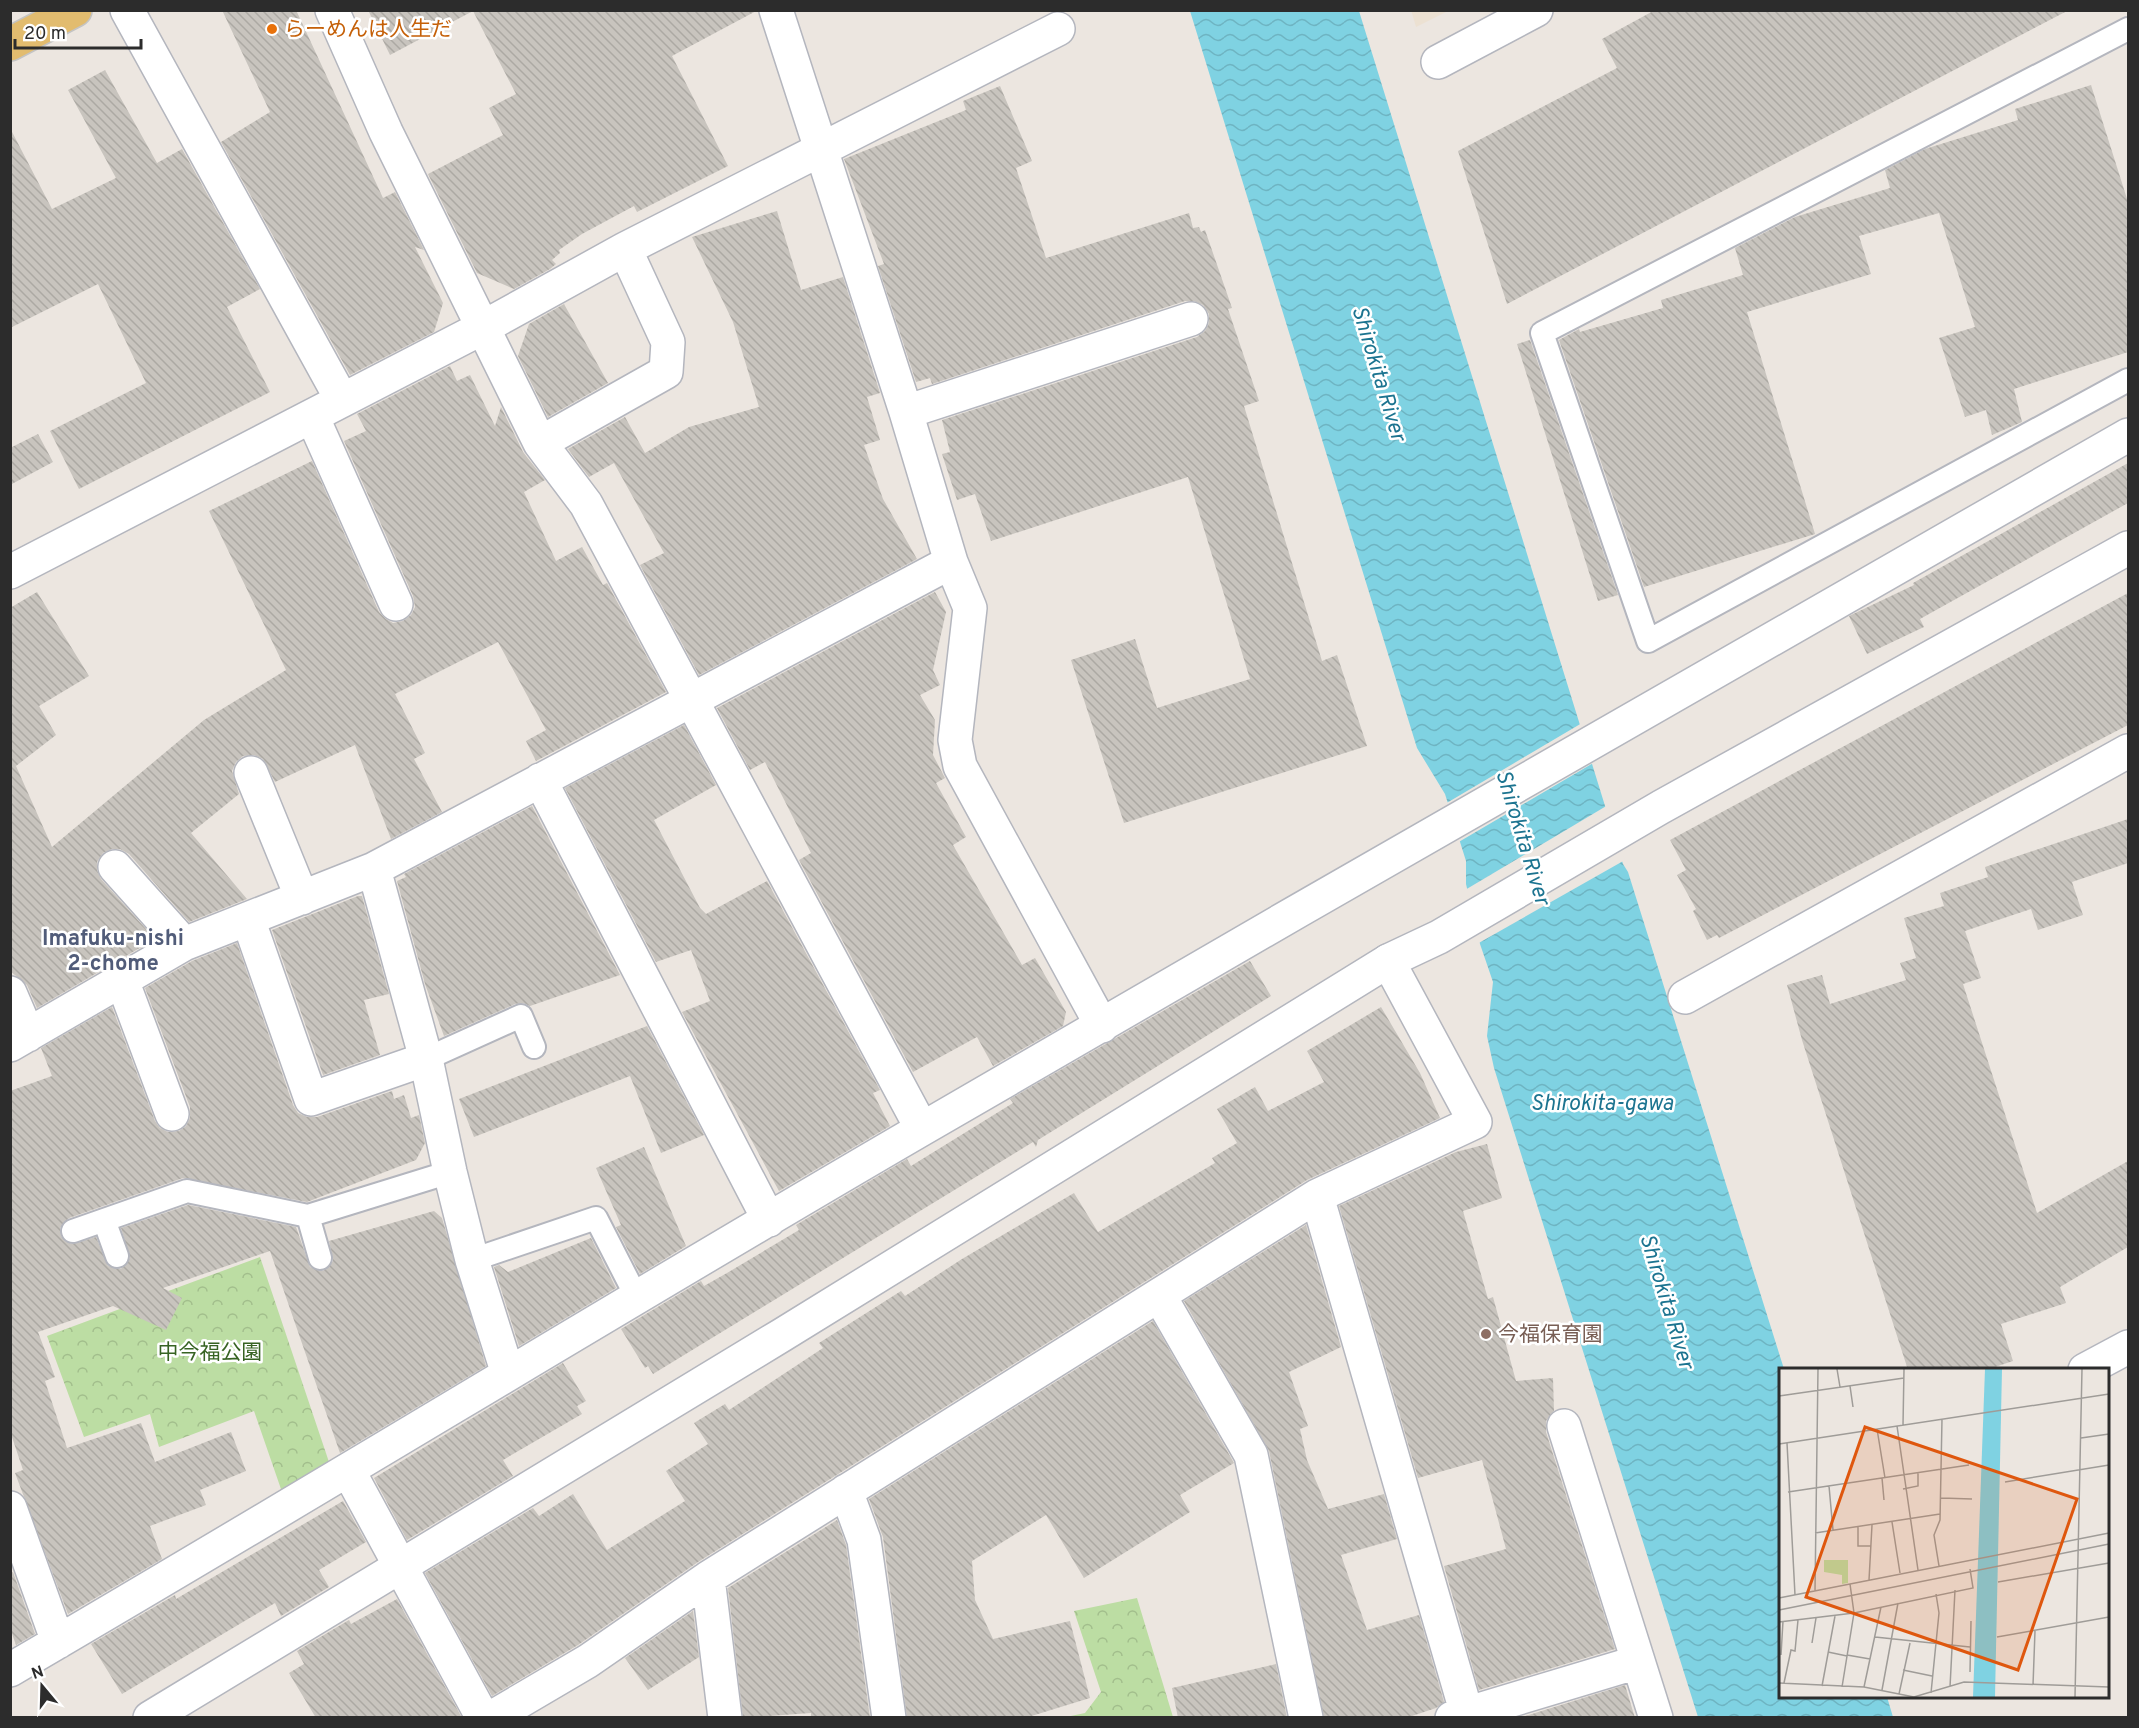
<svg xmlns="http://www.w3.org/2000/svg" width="2139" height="1728" font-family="Overpass,'Noto Sans JP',sans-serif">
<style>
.education{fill:#ece1d2}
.park{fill:url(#park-crowns)}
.water{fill:url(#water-waves)}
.pier{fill:#ece6e0}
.building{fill:url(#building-back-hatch)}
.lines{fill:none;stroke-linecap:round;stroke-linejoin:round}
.lane-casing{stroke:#b4b6be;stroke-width:26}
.street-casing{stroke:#b4b6be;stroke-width:36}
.secondary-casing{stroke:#b4b6be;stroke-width:36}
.primary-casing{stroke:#c4c4c4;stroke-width:36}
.lane{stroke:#fff;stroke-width:22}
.street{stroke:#fff;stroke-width:33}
.secondary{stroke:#fff;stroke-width:33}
.primary{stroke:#e2bc6f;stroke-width:33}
.food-dot{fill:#e8710a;stroke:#fff;stroke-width:2}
.education-dot{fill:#8d6e63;stroke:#fff;stroke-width:2}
.labels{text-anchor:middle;stroke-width:5;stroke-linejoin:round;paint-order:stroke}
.food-label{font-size:21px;fill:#c56008;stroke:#fff;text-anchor:start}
.education-label{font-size:21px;fill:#785e54;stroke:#fff;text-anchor:start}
.park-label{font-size:21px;fill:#376323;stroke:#fff}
.water-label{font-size:22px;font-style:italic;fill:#1c7490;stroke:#fff}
.neighbourhood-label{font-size:22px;font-weight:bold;fill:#515c79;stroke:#fff}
.inset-road{fill:none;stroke:#9f9c98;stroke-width:1.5}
.view{fill:#df570e;fill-opacity:0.15;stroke:#df570e;stroke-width:3}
.inset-edge{fill:none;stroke:#2c2c2c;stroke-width:3}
</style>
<defs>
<pattern id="park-crowns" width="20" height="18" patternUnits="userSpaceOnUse" patternTransform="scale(1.5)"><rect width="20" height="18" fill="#bcdda3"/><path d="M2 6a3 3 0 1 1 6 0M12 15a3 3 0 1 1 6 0" fill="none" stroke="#a2be8c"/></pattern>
<pattern id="water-waves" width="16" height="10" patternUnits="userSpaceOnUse" patternTransform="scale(1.5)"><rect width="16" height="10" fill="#7fd2e2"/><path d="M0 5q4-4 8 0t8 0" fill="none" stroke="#6eb4c2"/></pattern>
<pattern id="building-back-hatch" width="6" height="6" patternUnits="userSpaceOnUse" patternTransform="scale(1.5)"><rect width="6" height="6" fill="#c8c4be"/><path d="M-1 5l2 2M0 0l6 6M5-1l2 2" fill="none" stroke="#aca9a3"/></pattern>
</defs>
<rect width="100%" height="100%" fill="#ece6e0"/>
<path class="education" d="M1411,10H1448V11L1416,27Z"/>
<path class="park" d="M260,1257L331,1468L282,1492L254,1411L159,1447L150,1414L84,1437L47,1336Z
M1137,1598L1173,1717H1066L1085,1713L1101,1692L1074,1611Z"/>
<path class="water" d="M1190,11H1359L1623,864L1628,872L1784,1369L1780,1370V1696L1887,1697L1893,1717H1698L1494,1068L1487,1036L1493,982L1480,944L1466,884V861L1445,794L1417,748Z"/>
<path class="pier" d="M1582,723L1595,762L1457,843L1445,804Z
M1608,805L1625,860L1477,944L1465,890Z"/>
<path class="building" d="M222,10H296L383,198L395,192L424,250L415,247L443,303L434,332L350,375L221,142L270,112Z
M368,10H758L672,56L728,166L637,212L634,206L582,234L559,250L560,253L552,260L556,264L550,269L514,289L477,273L428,174L503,135L489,108L516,94L473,11L390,55Z
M1655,10H2069L1507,304L1458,151L1617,68L1602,39Z
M105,70L157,163L182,149L260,289L227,307L270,392L79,489L50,431L146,383L98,284L10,328V128L52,209L116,178L68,90Z
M2091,85L2128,202V352L2014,389L2022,422L1992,435L1986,410L1965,417L1939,338L1975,327L1939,213L1859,236L1871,274L1747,312L1815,534L1644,587L1559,340L1579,329L1580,332L1663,308L1661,300L1743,275L1735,248L1795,217L1890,188L1885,170L1925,149L2018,120L2015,109Z
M1000,86L1032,161L1016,168L1046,258L1189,213L1193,228L1199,227L1201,232L1205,230L1232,308L1228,309L1259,401L1244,406L1322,661L1337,655L1367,746L1124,823L1071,660L1135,639L1157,708L1250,679L1188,477L991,541L975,494L957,500L942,454L950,452L942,420L1197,337L1205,331L1209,323V314L1203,305L1194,301H1185L932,384L930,378L916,382L878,266L884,264L844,159L966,110L963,101Z
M777,211L801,290L843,277L880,393L867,397L880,440L864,445L883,499L917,559L699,675L640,565L664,553L614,463L589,477L568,449L625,417L645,453L689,427L759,407L733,322L692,237Z
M564,304L608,383L548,417L518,356L529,324Z
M1530,340L1618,595L1598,601L1517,344Z
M450,366L457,381L470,375L495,426L501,407L523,452L545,480L524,492L556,561L582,547L603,585L607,583L666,692L536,761L526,741L546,730L498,642L395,694L425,753L414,759L442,812L391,839L355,745L275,782L263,759L254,755L243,756L236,762L232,771L239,794L191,833L247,899L189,922L129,854L120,849H112L103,853L97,862V870L101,879L155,939L37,1008L27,985L10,971V608L37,592L89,676L39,706L56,735L16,766L52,847L204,720L286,670L209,511L312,461L379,612L386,619L393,623L403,621L411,615L415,607L413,596L344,441L366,431L357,414Z
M38,434L53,462L10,485V448Z
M2128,463V503L1920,619L1924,627L1867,654L1849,616L1914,585L1913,583Z
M935,592L946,612L933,670L940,685L920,695L935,720L933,755L945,778L936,783L966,837L953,845L1022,965L1035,958L1066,1012L1063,1026L993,1066L977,1037L913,1072L799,860L811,853L765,762L750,770L717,708Z
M2128,593V725L1719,938L1717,935L1707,940L1693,911L1696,909L1677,875L1686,870L1670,840Z
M684,725L716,785L654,820L700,908L706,914L767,881L880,1090L873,1093L890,1126L779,1191L682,1012L710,1001L691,950L656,962L565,788Z
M532,806L620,975L530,1006L523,1003L515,1004L444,1036L425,984L397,881L406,877L404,874Z
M2128,819V863L2072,882L2083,915L2038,930L2031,909L1965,931L1981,978L1963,984L2037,1213L2128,1161V1247L2060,1287L2066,1303L2001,1324L2013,1361L1986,1370H1908L1802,1040L1787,985L1822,975L1830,1004L1906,980L1900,963L1916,958L1904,918L1944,906L1940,893L1988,877L1985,867Z
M358,896H362L389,994L364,1000L380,1055L323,1075L272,930Z
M237,943L293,1105L298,1113L307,1117H317L392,1091L394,1099L404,1095L411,1118L419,1115L425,1143L416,1160L307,1202L183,1178L69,1218L60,1228L61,1236L71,1244L96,1237L108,1266L121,1269L130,1258L121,1228L188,1205L296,1227L310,1267L323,1271L333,1261L329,1241L434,1211L442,1218L486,1366L340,1453L270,1251L163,1288L182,1298L166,1330L113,1306L38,1332L55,1377L45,1381L67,1448L141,1423L155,1462L231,1432L246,1471L200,1490L206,1505L150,1526L162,1559L68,1614L15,1473L23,1470L10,1431V1091L52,1076L41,1048L112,1007L155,1121L160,1128L168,1132L179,1131L186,1126L190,1118V1107L145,988L192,961Z
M1250,961L1271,996L1038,1140L1036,1147L1033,1142L653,1374L648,1366L645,1368L621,1329L701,1281L704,1286L727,1273L799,1230L796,1225L907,1159L911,1166L1013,1103L1010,1099Z
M1381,1007L1420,1073L1440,1118L1307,1180L698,1562L578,1645L492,1696L425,1573L533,1508L539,1516L573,1494L607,1550L685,1501L666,1471L708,1444L694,1423L725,1404L729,1410L823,1348L819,1343L901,1291L905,1296L962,1259L1074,1193L1098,1232L1215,1163L1212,1158L1237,1143L1217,1109L1255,1087L1268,1111L1324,1082L1307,1051Z
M647,1026L704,1135L661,1153L630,1076L474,1137L459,1099Z
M1487,1144L1502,1198L1463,1211L1488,1299L1493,1297L1516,1381L1553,1378L1554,1411L1546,1421V1432L1615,1649L1479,1690L1444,1566L1506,1549L1482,1460L1418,1478L1339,1206L1456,1152Z
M644,1147L686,1246L640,1274L616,1227L621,1225L596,1168Z
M1306,1225L1341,1347L1289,1372L1308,1426L1300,1429L1307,1460L1328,1509L1384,1494L1397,1539L1341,1555L1367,1630L1419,1615L1444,1702L1436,1708L1406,1718H1324L1269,1451L1184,1301Z
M591,1238L616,1288L519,1346L494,1267L499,1265L508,1272Z
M1153,1321L1234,1463L1180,1495L1190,1512L1084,1578L1046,1515L972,1561L975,1600L993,1639L1070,1621L1090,1698L1025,1718H907L883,1537L869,1499Z
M563,1363L586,1401L577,1406L582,1414L503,1460L513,1476L407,1540L374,1478Z
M343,1501L366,1542L319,1570L329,1587L281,1616L275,1603L122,1694L91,1644L175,1595L176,1599Z
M837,1520L846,1545L870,1718H811V1713L743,1718L728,1588Z
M13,1572L35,1634L16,1645L10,1628V1573Z
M397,1599L461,1716L316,1718L289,1673L304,1664L297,1651L349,1620L351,1624Z
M693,1611L699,1657L648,1690L625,1658Z
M1276,1664L1287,1718H1178L1172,1688Z
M1625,1685L1635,1718H1519Z"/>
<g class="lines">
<g class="lane-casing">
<path id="lane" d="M2128,29L1542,333L1648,641L2128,380
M426,1059L521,1016L534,1047
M308,1216L320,1258
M104,1220L117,1256
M73,1231L187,1191L308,1216L450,1172
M472,1260L596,1218L637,1298"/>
</g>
<g class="street-casing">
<path id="street" d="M127,10L342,400
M332,10L386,132L540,443L586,504L922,1129
M776,10L906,412L951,562L970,608L955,740L960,766L1102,1026
M1438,62L1536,10
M906,412L1191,319
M312,416L396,604
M540,443L666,372L668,342L625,249
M10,572L482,328L625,249L1058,29
M251,773L302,898
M540,780L769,1220
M115,867L184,944
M374,869L426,1059L450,1172L472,1260L508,1374
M248,919L311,1099L426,1059
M122,980L172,1114
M10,993L28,1035
M1685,997L2128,751
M10,1045L184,944L374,869L951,562
M1317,1196L1468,1718
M1159,1295L1251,1455L1306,1718
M2085,1370L2128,1347
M1564,1426L1656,1718
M348,1470L483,1718
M846,1491L864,1540L889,1718
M10,1508L58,1642
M708,1578L725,1718
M10,1670C315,1492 616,1307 922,1129C1323,896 1724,664 2128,435
M491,1718L588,1661L708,1578L1317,1196L1475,1122L1388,961
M1452,1718L1638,1662"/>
</g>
<g class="secondary-casing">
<path id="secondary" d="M150,1718L782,1335L1388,961L1439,937L1661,807L2128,548"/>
</g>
<g class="primary-casing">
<path id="primary" d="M10,44L75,10"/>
</g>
<use href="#lane" class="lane"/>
<use href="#street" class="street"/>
<use href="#secondary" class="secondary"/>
<use href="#primary" class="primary"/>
</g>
<circle class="food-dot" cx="272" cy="29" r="6"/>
<circle class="education-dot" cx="1486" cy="1334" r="6"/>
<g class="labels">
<g class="food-label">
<text x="284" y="36">らーめんは人生だ</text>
</g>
<g class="education-label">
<text x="1498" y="1341">今福保育園</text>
</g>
<g class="park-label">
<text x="210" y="1359">中今福公園</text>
</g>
<g class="water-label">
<text transform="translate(1380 373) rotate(73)" y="8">Shirokita River</text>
<text transform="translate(1524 837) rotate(73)" y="8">Shirokita River</text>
<text x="1602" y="1110">Shirokita-gawa</text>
<text transform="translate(1668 1301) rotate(73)" y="8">Shirokita River</text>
</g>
<g class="neighbourhood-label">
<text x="113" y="945">Imafuku-nishi<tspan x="113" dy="25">2-chome</tspan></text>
</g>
</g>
<g transform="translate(1779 1368)">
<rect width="330" height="330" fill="#ece6e0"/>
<path d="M45,192H69V215L63,216V207L45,204Z" fill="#bcdda3"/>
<path d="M206,1H223L216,329H194Z" fill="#7fd2e2"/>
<path class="inset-road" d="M58,1L61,19M71,18L74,39M0,28L125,10M124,57L125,1M118,58L139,202M98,61L106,110M302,70L330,66M8,75L16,227M0,76L330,26M103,110L105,132M226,114L330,97M50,118L54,162M124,121L139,118V105M9,124L190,97M162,130L193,131M113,154L121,205M79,158V178H92M36,165L161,146M160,198L155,167L161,152L163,51M90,212L93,157M219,214L330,195M71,216L75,245M36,223L39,1M0,230L330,165M0,242L330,176M0,254L75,245L194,220L191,201M96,269L191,279M218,269L330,249M33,275L37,250M49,284L68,288M2,287L4,253M68,287L91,291M124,302L153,308M191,304L192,253M0,315L85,319L135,329L185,314L330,319M5,315L12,282L16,283L19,252M254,317L256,263M43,318L56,248M63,319L75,245M85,319L102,239M171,319L176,222M103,322L119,235M152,325L160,245L157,226M120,326L131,275M296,329L303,1"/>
<path class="view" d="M86,59L298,131L239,302L27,229Z"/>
<rect width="330" height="330" class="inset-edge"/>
</g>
<rect width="2139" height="1728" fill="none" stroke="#2c2c2c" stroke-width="24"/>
<g transform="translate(42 1686) rotate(341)" stroke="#ffffff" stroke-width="4.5" paint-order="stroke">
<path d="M0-4.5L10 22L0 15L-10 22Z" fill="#2c2c2c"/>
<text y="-9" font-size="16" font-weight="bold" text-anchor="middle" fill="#2c2c2c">N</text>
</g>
<path d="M15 39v9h126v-9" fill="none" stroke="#2c2c2c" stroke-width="3"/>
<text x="24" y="39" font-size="18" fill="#2c2c2c" stroke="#ffffff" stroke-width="4.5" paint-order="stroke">20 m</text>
</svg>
